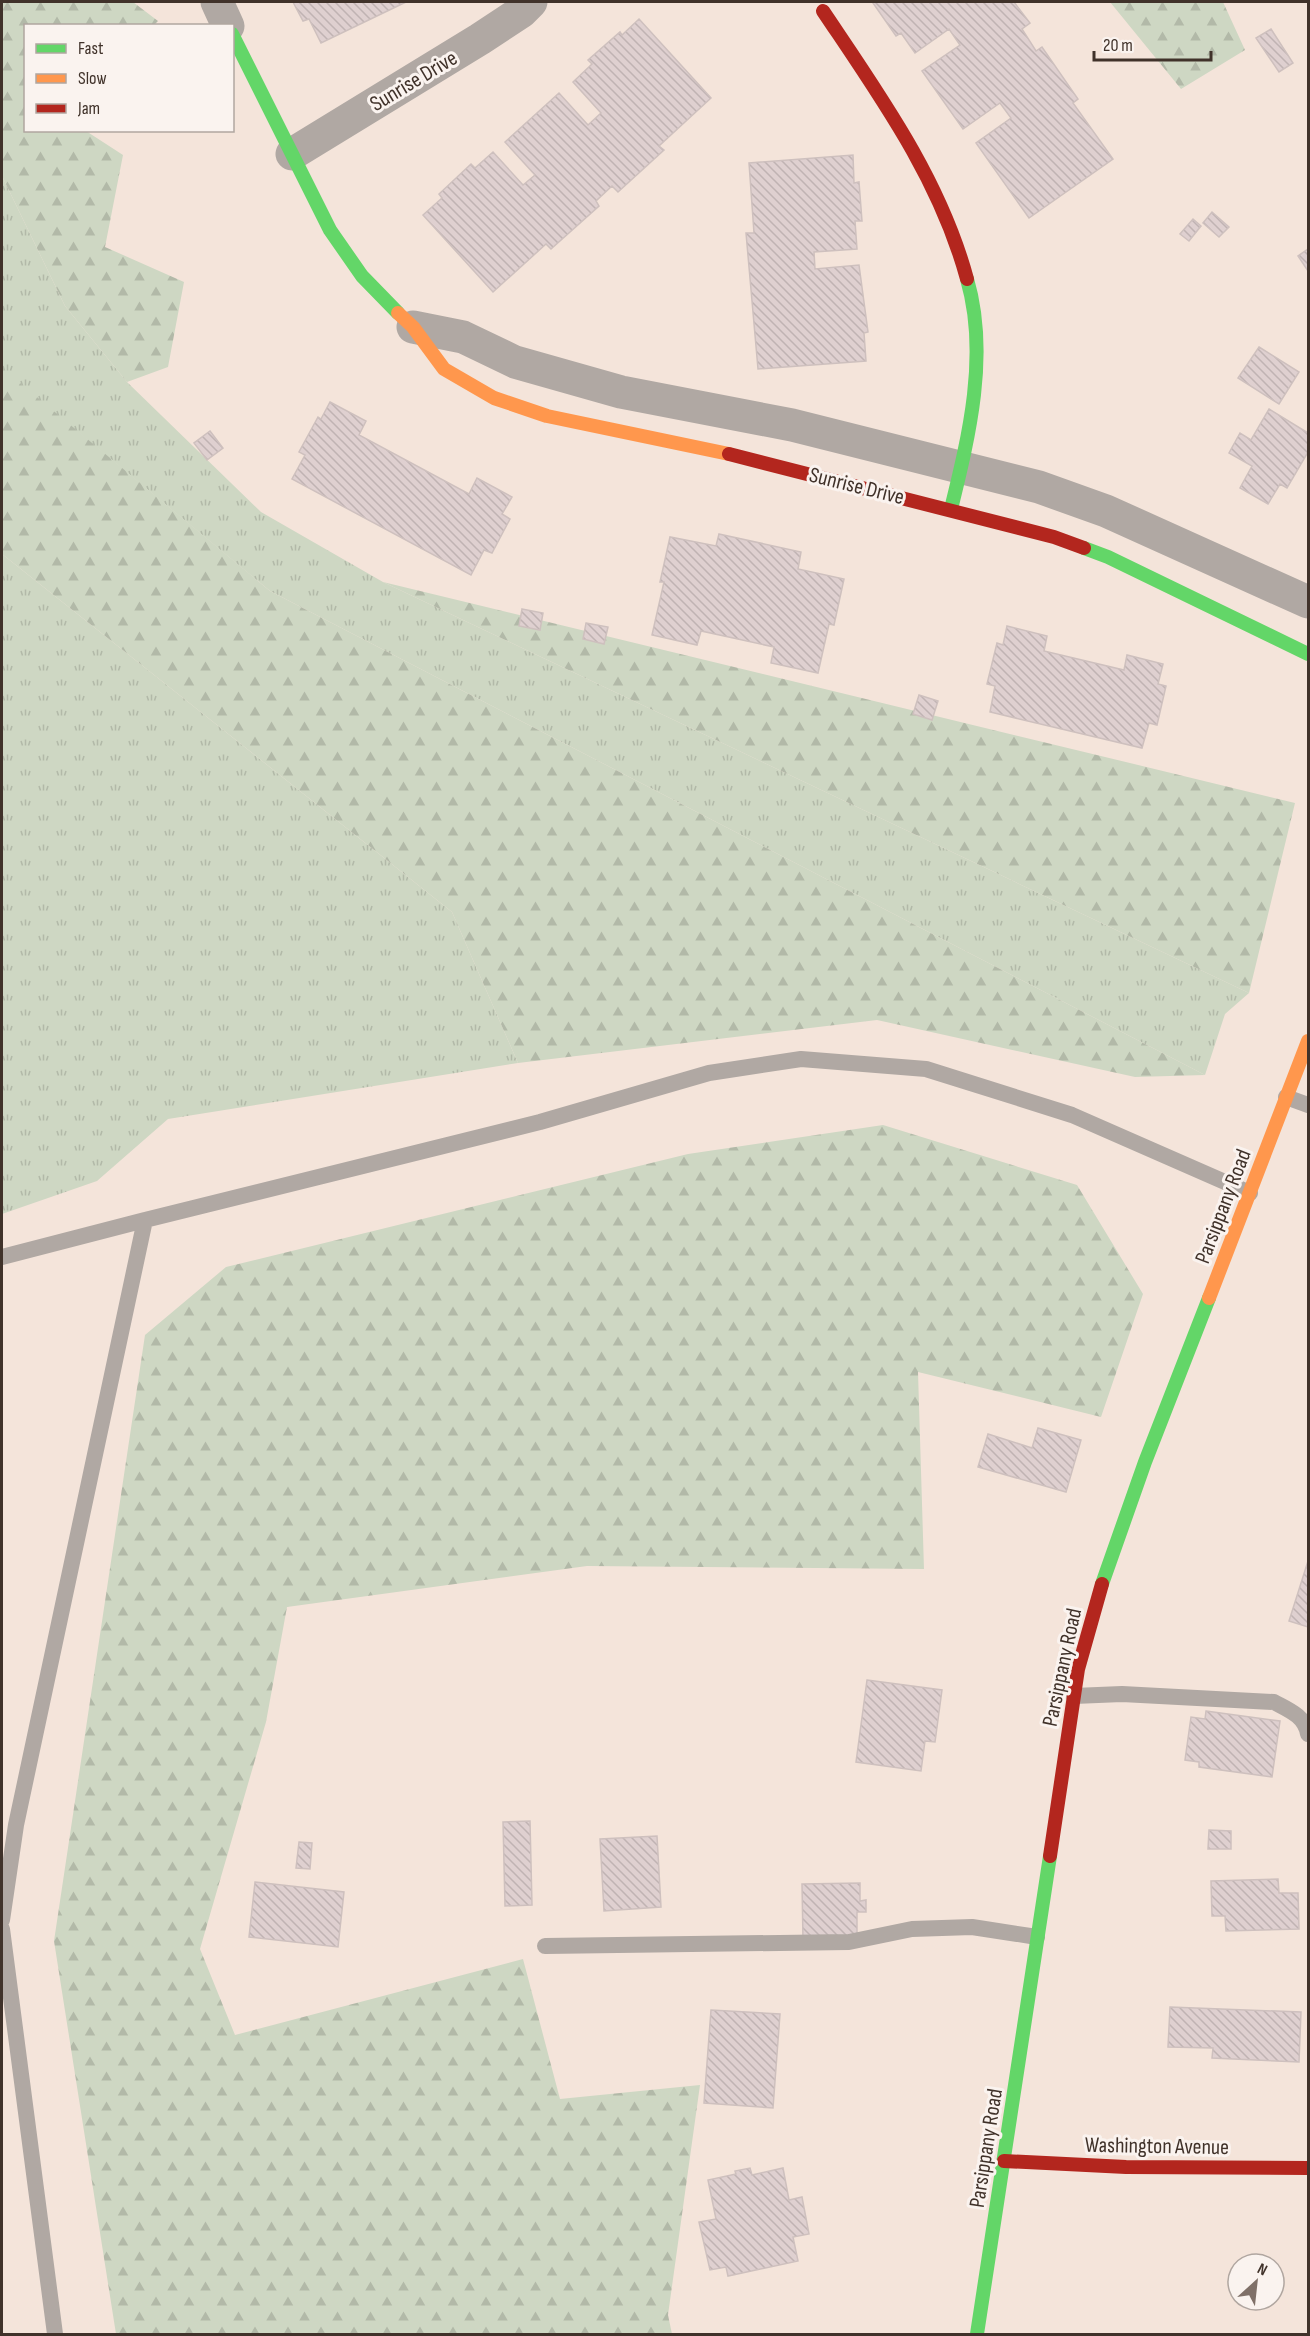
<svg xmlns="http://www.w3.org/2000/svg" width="1310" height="2336" font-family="'Sofia Sans Condensed',sans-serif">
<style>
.grass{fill:url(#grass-tufts)}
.forest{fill:url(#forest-firs)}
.building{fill:url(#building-back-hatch);stroke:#cec0be;stroke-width:1.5}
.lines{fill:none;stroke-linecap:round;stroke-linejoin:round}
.lane{stroke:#b0a8a3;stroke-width:16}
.street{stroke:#b0a8a3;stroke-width:33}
.fast{stroke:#63d668;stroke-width:14}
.slow{stroke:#ff974d;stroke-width:14}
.jam{stroke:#b3261e;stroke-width:14}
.labels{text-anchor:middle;stroke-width:6;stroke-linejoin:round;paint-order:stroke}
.street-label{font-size:22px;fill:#40322a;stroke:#faf3ef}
</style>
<defs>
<pattern id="grass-tufts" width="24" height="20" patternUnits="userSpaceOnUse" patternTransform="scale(1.5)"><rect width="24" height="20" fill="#ced7c3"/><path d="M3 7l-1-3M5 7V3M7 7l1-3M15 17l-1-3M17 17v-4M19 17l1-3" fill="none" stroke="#b2b9a8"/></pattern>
<pattern id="forest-firs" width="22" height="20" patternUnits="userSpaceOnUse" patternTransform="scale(1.5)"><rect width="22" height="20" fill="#ced7c3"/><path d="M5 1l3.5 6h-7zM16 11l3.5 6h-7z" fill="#b2b9a8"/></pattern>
<pattern id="building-back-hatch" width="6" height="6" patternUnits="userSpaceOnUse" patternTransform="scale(1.5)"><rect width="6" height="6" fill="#dfd0d0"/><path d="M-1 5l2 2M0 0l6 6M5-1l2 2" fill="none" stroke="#c0b3b3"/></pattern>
</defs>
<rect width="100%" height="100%" fill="#f4e4da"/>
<path class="grass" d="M2,176L65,306L127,382L261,512L383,582L1249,993L1225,1014L1205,1075L270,591L2,369Z
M2,554L452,912L518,1063L168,1119L97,1181L2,1214Z"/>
<path class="forest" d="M2,2H133L158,21L153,26H26V130L86,131L123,155L105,247L184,282L168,367L127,382L65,306L2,176Z
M1110,2H1223L1245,50L1181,89Z
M2,368L270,591L1205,1075L1135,1077L877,1020L518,1063L452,912L2,554Z
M383,582L1295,803L1249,993Z
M883,1125L1077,1185L1143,1294L1101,1417L918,1372L924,1569L587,1566L287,1607L266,1722L200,1949L235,2035L523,1959L560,2099L700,2085L668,2315L672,2334H116L54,1941L145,1335L226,1267L688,1154Z"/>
<path class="building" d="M293,2H406L321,43L309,19L303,21Z
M875,2H1014L1030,23L1022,29L1036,51L1042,47L1078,99L1073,103L1113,159L1029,218L976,143L1011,118L1000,103L963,129L922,71L960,45L949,29L915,53L901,33L896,36L873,3Z
M639,19L711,98L659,146L664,150L618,192L612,186L596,201L599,206L551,249L546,244L493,292L423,215L442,198L439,194L471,164L475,168L493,152L523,185L535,175L505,142L559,93L588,125L601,113L573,82L592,64L588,60L620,32L622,35Z
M1271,29L1293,63L1279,72L1256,38Z
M853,155L854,183L859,182L862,221H855L857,249L814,252L815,269L859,265L868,332L864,333L866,361L758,369L746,233H754L749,163Z
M1212,212L1229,227L1219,237L1203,223Z
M1193,219L1201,226L1189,241L1180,234Z
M1308,249V271L1298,256Z
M1259,347L1299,372L1279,404L1238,378Z
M330,402L366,421L359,435L469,494L477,478L512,497L502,514L510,519L492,553L484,550L471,575L292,479L305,455L299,452L318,417L321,419Z
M1269,409L1308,433V452L1287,488L1280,484L1268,504L1240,488L1252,466L1229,453L1240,433L1251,440Z
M210,431L223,448L207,460L194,443Z
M719,534L801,552L798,569L844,579L834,625L829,624L818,673L771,663L774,647L701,631L697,645L652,635L664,582H660L670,537L716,546Z
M522,609L543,613L540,630L519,626Z
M586,623L608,627L604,644L583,639Z
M1007,626L1047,636L1044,651L1124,670L1127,655L1163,664L1158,684L1166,686L1157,725L1149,723L1142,748L990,712L995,686L987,684L997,643L1003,645Z
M919,695L938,701L932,720L913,714Z
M1038,1428L1081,1440L1066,1492L978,1467L988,1434L1032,1448Z
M1308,1561V1627L1289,1621Z
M867,1680L942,1690L935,1742L925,1741L921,1771L856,1762Z
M1206,1711L1280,1721L1272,1777L1199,1767V1762L1185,1760L1191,1717L1205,1719Z
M530,1821L532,1905L505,1906L503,1822Z
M1209,1830L1231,1831V1849H1208Z
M657,1836L661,1907L604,1911L600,1839Z
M299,1842L312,1843L310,1869L296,1868Z
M1278,1879L1279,1893H1298L1299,1929L1226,1931L1225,1916H1212L1211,1881Z
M255,1882L344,1892L338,1947L249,1937Z
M860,1883V1901L866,1900V1912H857V1939L803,1940L802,1884Z
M1170,2007L1301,2012L1299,2062L1212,2058L1213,2048L1168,2047Z
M711,2010L780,2014L773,2108L704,2103Z
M750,2168L752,2175L783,2168L789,2200L802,2197L809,2234L793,2237L798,2261L728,2276L726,2267L710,2270L699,2222L716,2219L708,2180L736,2174L735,2171Z"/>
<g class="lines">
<path class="lane" d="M1286,1097L1308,1105
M2,1257L145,1220
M1074,1696L1122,1694L1274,1702C1289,1710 1305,1716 1308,1734
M2,1920L16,1825L145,1220L540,1122L709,1073L801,1059L926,1069L1072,1115L1250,1193
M2,1929L55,2334
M545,1946L849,1942L912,1929L972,1927L1037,1937"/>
<path class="street" d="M217,2L228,26
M292,154L480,39L521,12L531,2
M413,327L463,337L515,362L621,392L792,425L1039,487L1106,511L1308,602"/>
<path class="fast" d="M232,34L330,230L362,276L398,313
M951,509C969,436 989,354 967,279
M1084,548L1108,557L1308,654
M1102,1584L1145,1462L1209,1298
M977,2334L1050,1856"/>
<path class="slow" d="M398,313L413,327L444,369L494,398L547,416L729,454
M1209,1298L1308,1041"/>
<path class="jam" d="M823,11C880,96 940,179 967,279
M729,454L1054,537L1084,548
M1050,1856L1078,1669L1102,1584
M1004,2161L1126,2167L1308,2168"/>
</g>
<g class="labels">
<g class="street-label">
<text transform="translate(413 80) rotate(-31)" y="8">Sunrise Drive</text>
<text transform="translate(857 485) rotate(14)" y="8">Sunrise Drive</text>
<text transform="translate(1222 1206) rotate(-69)" y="8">Parsippany Road</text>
<text transform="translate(1061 1667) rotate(-78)" y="8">Parsippany Road</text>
<text transform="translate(1157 2145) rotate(1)" y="8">Washington Avenue</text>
<text transform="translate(985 2148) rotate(-81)" y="8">Parsippany Road</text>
</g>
</g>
<rect width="1310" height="2336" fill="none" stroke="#40322a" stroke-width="6"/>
<rect x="24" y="24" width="210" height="108" fill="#faf3ef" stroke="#b0a6a0" stroke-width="1.5"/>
<rect x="36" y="44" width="30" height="9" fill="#63d668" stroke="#b0a6a0" stroke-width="1.5"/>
<text x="78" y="54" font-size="18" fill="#40322a">Fast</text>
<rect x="36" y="74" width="30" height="9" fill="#ff974d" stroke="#b0a6a0" stroke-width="1.5"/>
<text x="78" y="84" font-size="18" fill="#40322a">Slow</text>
<rect x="36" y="104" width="30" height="9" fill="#b3261e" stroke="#b0a6a0" stroke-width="1.5"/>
<text x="78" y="114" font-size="18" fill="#40322a">Jam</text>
<g transform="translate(1256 2282) rotate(27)"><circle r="28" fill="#faf3ef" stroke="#b0a6a0" stroke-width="1.5"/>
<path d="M0-4.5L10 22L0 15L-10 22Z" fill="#7f7068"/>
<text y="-9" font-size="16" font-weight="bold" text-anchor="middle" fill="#40322a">N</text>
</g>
<path d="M1094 51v9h117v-9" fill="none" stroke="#40322a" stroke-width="3"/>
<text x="1103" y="51" font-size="18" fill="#40322a" stroke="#faf3ef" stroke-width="4.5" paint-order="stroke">20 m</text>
</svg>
